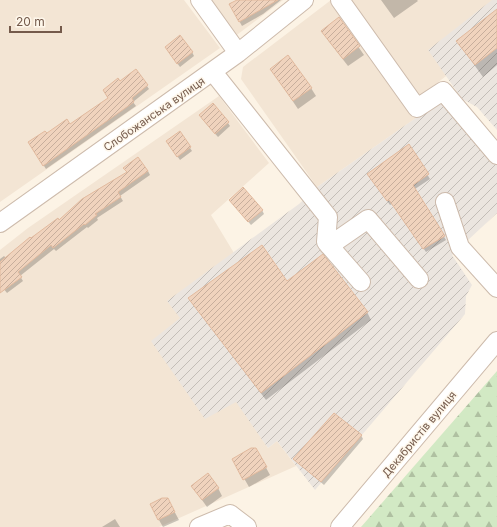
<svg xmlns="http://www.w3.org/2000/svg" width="497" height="527" font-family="Inter,sans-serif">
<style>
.residential{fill:#f3e5d4}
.industrial{fill:url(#industrial-furrows)}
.forest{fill:url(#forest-firs)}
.shadow{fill:#0003}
.building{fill:url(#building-hatch);stroke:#e2ba9e}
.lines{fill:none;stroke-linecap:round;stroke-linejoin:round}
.minor-casing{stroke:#cdbbac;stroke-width:20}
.minor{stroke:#fff;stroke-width:18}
.labels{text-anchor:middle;stroke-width:3;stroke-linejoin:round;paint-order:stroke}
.street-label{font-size:11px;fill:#745a4b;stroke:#fef7eb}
</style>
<defs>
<pattern id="industrial-furrows" width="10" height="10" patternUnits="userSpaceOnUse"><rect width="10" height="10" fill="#ebe5df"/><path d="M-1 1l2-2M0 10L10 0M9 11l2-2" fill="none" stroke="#c3bdb7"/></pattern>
<pattern id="forest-firs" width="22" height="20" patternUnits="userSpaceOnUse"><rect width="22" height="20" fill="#d2e9c4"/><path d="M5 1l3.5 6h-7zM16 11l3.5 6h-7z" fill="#afc0a1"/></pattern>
<pattern id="building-hatch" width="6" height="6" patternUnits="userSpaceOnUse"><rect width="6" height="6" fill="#f0d3bd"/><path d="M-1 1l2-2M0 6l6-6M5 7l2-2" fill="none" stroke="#c7ae9c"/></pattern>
</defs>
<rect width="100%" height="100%" fill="#fcf3e5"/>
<path class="residential" d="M0,0H184L220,48L0,202Z
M208,0H283L234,37Z
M331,0H335L416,118L317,187L241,79L243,67Z
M347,0H493L446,76L418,98Z
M219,96L269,163L211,215L234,253L180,318L268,448L277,441L296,466L159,527H0V250L28,228Z"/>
<path class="industrial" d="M492,0H497V130L477,107L462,99L428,50Z
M443,99L497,165V213L452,255L472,285L466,296L465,314L315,490L277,441L268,448L236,402L205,419L151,341L180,318L167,301L299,204L317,187Z"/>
<path class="forest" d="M497,371V527H361Z"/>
<path class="shadow" d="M239,0H281L263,14L242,26L230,5Z
M381,0H417L418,1L394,18Z
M497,9V65L483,77L457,41Z
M339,19L364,55L348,66L327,39Z
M168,51L192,52L194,56L180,67Z
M271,69L311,88L316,96L298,109Z
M120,82L147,86L149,89L133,102L136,106L46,169L31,146L46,134L70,125L110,98Z
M202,119L228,123L230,126L218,137Z
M180,132L192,151L180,160L169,145Z
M409,145L430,179L415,189L446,240L426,252L392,204L390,205L371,178Z
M148,171L150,175L120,196L123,201L97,218L98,220L88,228L87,227L56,251L54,249L20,276L23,281L7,293L3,288L0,289V259L4,256L6,258L59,221Z
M230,200L262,210L264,214L251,225Z
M287,283L367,312L371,320L266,400L189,299Z
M361,435L363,439L324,485L294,459Z
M256,449L270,475L249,487L233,459Z
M192,486L218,488L222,496L207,507Z
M172,507L179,520L163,527L159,520Z
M115,519L120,527H102Z"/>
<path class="building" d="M237,0H278L239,22L229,4Z
M497,9V48L475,65L456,41Z
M339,17L360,46L343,59L321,31Z
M180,35L193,52L177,64L165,47Z
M288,55L312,88L293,101L270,69Z
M136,69L148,85L132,98L134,102L43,166L28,142L45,131L47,133L67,119L70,124L108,98L103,90L118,78L120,81Z
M213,103L229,122L215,134L199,115Z
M180,131L191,147L177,157L166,141Z
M409,144L429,174L413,185L445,236L423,249L389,200L387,201L367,174Z
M138,157L148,171L118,192L121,197L95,214L97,215L85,225L84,224L53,248L51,245L18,272L22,277L0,293V262L30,237L31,238L58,218L59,220L82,199L127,172L123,168Z
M243,187L263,210L248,222L229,200Z
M262,245L287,281L323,254L368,312L261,393L188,298Z
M334,413L362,435L321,482L293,459Z
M251,448H256L267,467L243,480L232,459Z
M208,473L219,488L202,500L191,486Z
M162,498H168L175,512L158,520L150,504Z"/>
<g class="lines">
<g class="minor-casing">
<path id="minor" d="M200,0L238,53
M340,0L417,108L443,91L497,155
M213,72L328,217L326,242L361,282
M445,202L460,247L497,288
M0,223L238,53L304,0
M329,246L368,219L419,279
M199,527L230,514L247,527
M340,527L497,341"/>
</g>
<use href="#minor" class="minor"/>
</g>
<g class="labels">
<g class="street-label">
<text transform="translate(154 114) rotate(-35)" y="4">Слобожанська вулиця</text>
<text transform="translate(419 434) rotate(-50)" y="4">Декабристів вулиця</text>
</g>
</g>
<path d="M10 26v6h51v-6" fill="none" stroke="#745a4b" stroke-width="2"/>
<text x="16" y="26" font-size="12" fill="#745a4b" stroke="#fef7eb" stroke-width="3" paint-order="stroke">20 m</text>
</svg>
